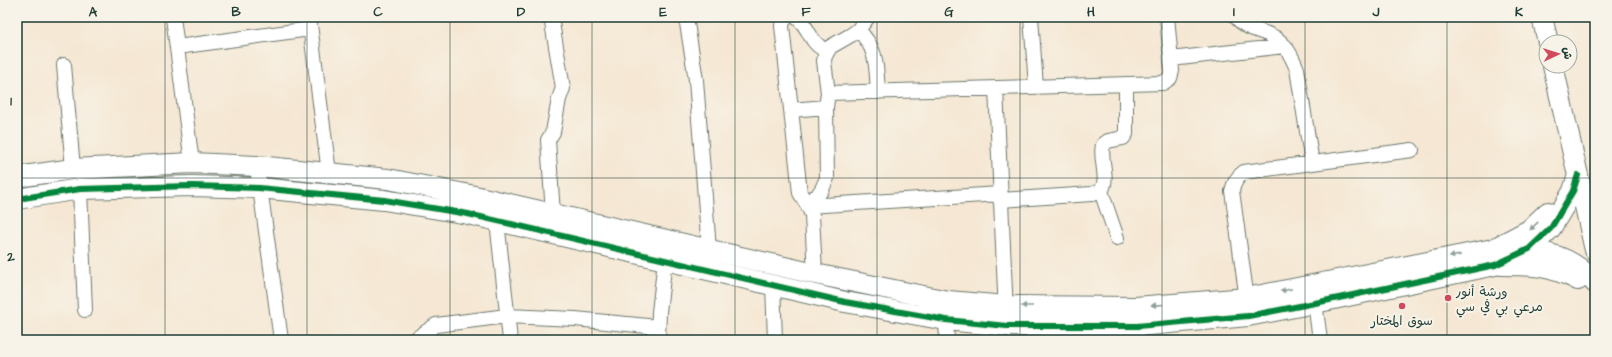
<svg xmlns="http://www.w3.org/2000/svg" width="1612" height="357" font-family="'Architects Daughter','Playpen Sans Arabic',sans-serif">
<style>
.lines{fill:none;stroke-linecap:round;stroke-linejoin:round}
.street-casing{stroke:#6a786c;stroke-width:16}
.secondary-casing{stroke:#6a786c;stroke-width:22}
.street{stroke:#fff;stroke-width:14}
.secondary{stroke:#fff;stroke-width:20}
.cycleway-casing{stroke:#f7f3e8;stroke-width:8}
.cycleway{stroke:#00873e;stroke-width:6}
.oneway{fill:#8f9e9a}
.grid{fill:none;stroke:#1f3d34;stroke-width:1;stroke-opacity:0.55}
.poi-dot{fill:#d1495b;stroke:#f7f3e8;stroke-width:1.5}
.labels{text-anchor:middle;stroke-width:4;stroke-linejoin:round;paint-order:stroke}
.poi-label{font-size:13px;fill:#1f3d34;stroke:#f7f3e8;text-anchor:start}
.neatline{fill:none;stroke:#1f3d34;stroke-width:1.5}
.grid-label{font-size:13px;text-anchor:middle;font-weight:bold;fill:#1f3d34}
</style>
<rect width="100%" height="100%" fill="#f7f3e8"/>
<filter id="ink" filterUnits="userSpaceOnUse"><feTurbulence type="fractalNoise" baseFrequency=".025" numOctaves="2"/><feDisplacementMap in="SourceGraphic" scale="8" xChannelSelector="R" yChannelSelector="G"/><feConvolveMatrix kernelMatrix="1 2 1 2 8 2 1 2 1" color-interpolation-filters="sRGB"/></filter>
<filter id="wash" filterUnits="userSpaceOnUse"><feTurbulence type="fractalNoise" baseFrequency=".012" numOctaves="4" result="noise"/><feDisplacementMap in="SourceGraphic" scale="16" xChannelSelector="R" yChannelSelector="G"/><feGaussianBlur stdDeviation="0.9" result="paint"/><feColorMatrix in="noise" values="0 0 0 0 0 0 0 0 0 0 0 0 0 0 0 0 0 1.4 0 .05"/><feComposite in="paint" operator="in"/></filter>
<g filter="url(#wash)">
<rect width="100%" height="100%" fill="#f5e7d3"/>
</g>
<g filter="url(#ink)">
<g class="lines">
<g class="street-casing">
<path id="street" d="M173,17L192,163
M309,17L329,173
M551,17L563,88L559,99L553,132L548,140L553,214
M686,17L696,80L709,250
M787,17L783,21L782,26L800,193L808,206L812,215L815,274
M796,17C811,27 807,42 827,51
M1031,17L1036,87
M1236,17C1248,31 1259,29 1274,37C1286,44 1292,57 1297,69L1312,163
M858,30C878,49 876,66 878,92
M177,47L310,29
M1171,59L1285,46
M64,65L73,169
M996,88L1006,314
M828,93L1163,83L1170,78L1172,71L1167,17
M791,110L826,107
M257,166L281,340
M80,189L85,310
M1101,191L1117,238
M1000,200L1092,194L1101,191C1110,178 1099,159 1103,145L1108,141L1123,138L1126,134V84
M806,203L818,195L822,189L827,178L826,107L828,93L824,61L825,56L830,47L851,35L858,30L868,17
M808,206L1000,194
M497,221L510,340
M773,284L775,340
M1314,295L1320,340
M1248,307L1232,191C1234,182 1237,177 1244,172L1412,150
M946,320L947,340
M414,340L436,325L507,316L575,319L658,327
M658,340L659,312L665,260"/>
</g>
<g class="secondary-casing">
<path id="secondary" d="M1542,17L1548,42
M1553,66L1595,250
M17,177L73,169L192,163L257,166L388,179L470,195L815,274L948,301L1006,306L1136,307L1247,298L1493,249C1532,249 1568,250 1595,283
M17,199L80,189L192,186L259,188L384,200L468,214L845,302L946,320L1007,326H1137L1248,316L1315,303L1495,265L1529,249L1551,228L1573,191L1578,175
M1495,248L1529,230L1548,212
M1501,265C1532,265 1550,265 1578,280"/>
</g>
<use href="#street" class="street"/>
<use href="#secondary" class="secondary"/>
<g class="cycleway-casing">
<path id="cycleway" d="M17,199L80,189L192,186L259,188L384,200L468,214L845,302L946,320L1007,326H1137L1248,316L1315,303L1495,265L1529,249L1551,228L1573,191L1578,175"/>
</g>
<use href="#cycleway" class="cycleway"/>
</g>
<defs><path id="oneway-solid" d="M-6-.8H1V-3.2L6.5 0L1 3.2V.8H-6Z"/></defs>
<g class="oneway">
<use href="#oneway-solid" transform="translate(1534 226) rotate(136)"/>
<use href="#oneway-solid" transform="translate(1455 256) rotate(169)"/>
<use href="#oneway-solid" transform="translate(1286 290) rotate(169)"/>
<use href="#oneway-solid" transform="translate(1157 305) rotate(175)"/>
<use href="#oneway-solid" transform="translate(1027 306) rotate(-180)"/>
</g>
</g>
<path class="grid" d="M165,17V340M307,17V340M450,17V340M592,17V340M735,17V340M877,17V340M1020,17V340M1162,17V340M1305,17V340M1447,17V340M17,178H1595"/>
<g class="poi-dot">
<circle cx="1448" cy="298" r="4"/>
<circle cx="1402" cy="306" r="4"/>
</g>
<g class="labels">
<g class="poi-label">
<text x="1456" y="296">ورشة أنور<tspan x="1456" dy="15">مرعي بي في سي</tspan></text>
<text x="1402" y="325" text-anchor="middle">سوق المختار</text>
</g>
</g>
<rect width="1612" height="357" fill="none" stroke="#f7f3e8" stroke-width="44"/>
<g transform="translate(1558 54) rotate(86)"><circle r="19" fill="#f7f3e8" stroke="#a1aaa0"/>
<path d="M0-3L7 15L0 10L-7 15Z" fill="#d1495b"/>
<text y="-6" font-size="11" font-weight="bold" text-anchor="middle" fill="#1f3d34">ش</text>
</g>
<rect x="22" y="22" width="1568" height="313" class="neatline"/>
<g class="grid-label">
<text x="93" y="16">A</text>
<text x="236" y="16">B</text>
<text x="378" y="16">C</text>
<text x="521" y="16">D</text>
<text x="663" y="16">E</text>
<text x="806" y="16">F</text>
<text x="949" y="16">G</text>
<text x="1091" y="16">H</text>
<text x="1234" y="16">I</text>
<text x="1376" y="16">J</text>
<text x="1519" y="16">K</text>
<text x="11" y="105">1</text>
<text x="11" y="261">2</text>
</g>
</svg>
